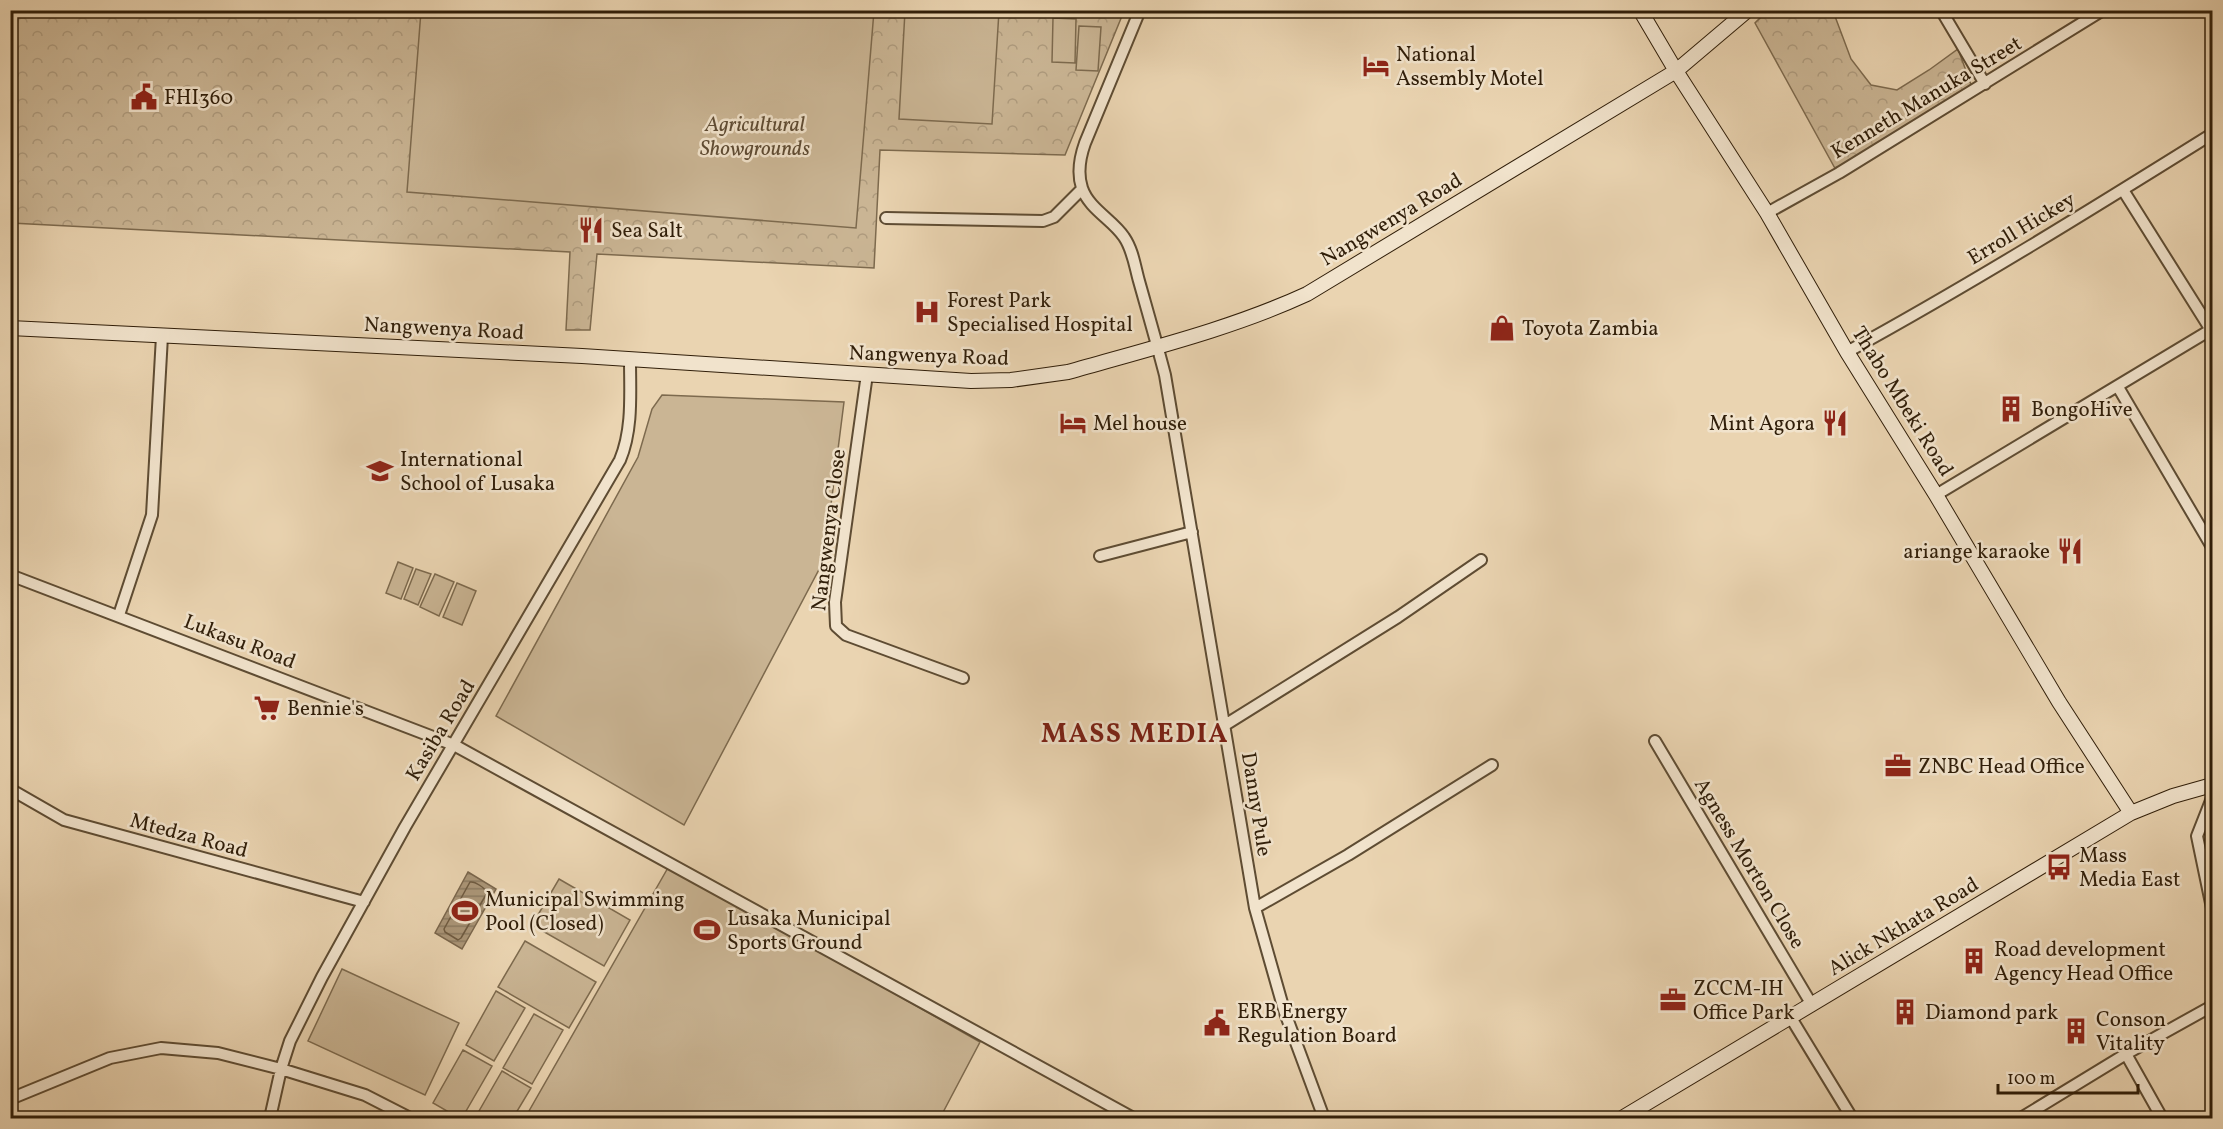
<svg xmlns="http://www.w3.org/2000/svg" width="2223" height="1129" font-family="Vollkorn,serif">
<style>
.forest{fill:url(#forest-crowns);stroke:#7d6a4e;stroke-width:1.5}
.pitch{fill:#cab594;stroke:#7d6a4e;stroke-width:1.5}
.water{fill:url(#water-rules);stroke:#7a664c;stroke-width:1.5}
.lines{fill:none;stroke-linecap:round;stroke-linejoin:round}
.shore{stroke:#6e5a40;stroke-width:1.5}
.street-casing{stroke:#5e4c33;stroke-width:14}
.secondary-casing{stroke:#301e09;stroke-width:16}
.street{stroke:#f1e3cc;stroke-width:10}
.secondary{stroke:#f1e3cc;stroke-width:14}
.labels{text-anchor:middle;stroke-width:5;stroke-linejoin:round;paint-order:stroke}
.poi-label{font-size:21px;fill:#301e09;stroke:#f1e3cc;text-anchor:start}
.street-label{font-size:21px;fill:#301e09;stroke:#f1e3cc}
.park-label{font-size:21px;font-style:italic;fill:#5e4b33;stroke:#f1e3cc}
.district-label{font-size:27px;font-weight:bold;letter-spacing:1.5px;fill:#7a1f14;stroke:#f1e3cc}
</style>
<defs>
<pattern id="forest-crowns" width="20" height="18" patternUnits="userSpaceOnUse" patternTransform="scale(1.5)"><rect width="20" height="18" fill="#cab594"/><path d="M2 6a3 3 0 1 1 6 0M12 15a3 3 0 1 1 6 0" fill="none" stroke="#ae9b7e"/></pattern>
<pattern id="water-rules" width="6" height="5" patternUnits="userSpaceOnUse" patternTransform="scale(1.5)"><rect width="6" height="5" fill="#ab9678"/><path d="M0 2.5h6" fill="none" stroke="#8c7a61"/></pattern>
</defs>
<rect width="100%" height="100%" fill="#ead4b1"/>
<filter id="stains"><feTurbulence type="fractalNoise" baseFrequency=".00333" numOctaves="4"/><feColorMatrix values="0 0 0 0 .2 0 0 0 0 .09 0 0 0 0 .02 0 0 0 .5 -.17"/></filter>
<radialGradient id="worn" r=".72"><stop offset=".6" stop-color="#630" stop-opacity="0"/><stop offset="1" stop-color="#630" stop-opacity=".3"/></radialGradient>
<path class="forest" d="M10,11H1124L1065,155L880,150L874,268L597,254L590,330H566L570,252L11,223Z
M1767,11H1833L1851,59L1871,85L1897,90L1929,70L1958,49L1973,90L1837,172L1755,23Z"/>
<path class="pitch" d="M421,11H874L856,228L407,192Z
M905,11H999L992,124L899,119Z
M1053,18L1076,19L1075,63L1052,62Z
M1079,26L1101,27L1098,71L1076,70Z
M662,395L844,402L824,560L684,825L496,716L638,457L652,409Z
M398,562L413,568L401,599L386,593Z
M416,569L431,574L418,605L404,599Z
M435,574L454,582L439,616L420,607Z
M457,583L476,591L462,625L443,617Z
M669,866L980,1042L940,1118H525Z
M559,879L630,920L604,966L532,925Z
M525,941L596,982L569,1028L498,987Z
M342,969L459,1023L425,1095L308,1041Z
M496,991L525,1008L494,1061L466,1045Z
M534,1014L563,1030L532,1084L503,1068Z
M463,1050L492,1066L462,1118H459L433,1103Z
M502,1071L531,1088L513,1118H475Z"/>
<path class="water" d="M468,872L496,889L462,949L435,933Z"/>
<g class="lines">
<path class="shore" d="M470,882C475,881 485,888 487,893L461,938L458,940L445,932L444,929Z"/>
<g class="street-casing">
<path id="street" d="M1140,10L1085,143C1080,157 1077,173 1082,188C1089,209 1113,220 1124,237C1133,250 1135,267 1139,281C1148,313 1157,344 1165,375L1255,908L1284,1010L1324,1118
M1941,10L1985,84
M2123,190L2211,330
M1767,213L1839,173L2103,10
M886,218L1043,221L1054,217L1082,189
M1847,352C1971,284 2092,209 2212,134
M867,374L835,602L836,626L846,635L963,678
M2118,387L2212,547
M1936,495L2212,329
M1100,556L1192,532
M10,575L454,745L1133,1118
M119,615L152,515L162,336
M1225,725L1398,617L1481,560
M1655,741L1812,1005
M10,789L64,820L364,902
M2212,798L2197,836L2212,908
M1255,908L1348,855L1492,765
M1791,1018L1852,1118
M10,1099L110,1058L161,1048L218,1053L281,1069L365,1095L410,1118
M270,1118L281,1069L290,1041L322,977L405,827L620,460C633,429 630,393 630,360
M2021,1118L2126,1054
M2162,1118L2126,1054L2212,1006"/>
</g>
<g class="secondary-casing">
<path id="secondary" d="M1640,10L1676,71L1767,213L1847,352L1936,495L2059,702L2131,813
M10,328L582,356L971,381L1011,380L1068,372C1148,349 1231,329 1307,294L1676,71L1748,10
M1622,1118L2131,813L2173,796L2212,785"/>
</g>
<use href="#street" class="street"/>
<use href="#secondary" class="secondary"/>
</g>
<defs>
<g id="hotel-bare" transform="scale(2.07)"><path d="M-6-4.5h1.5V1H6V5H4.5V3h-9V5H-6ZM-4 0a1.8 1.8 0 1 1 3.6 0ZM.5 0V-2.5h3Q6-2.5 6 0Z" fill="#8f2418" stroke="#f1e3cc" stroke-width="2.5" paint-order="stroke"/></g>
<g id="civic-bare" transform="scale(2.07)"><path d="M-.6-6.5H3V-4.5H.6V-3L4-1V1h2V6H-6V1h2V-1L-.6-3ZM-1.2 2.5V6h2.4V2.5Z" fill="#8f2418" stroke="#f1e3cc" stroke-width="2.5" paint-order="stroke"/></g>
<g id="restaurant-bare" transform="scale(2.07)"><path d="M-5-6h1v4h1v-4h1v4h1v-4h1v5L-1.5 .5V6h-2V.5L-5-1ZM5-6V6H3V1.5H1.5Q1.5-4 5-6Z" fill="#8f2418" stroke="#f1e3cc" stroke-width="2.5" paint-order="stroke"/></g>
<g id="hospital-bare" transform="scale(2.07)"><path d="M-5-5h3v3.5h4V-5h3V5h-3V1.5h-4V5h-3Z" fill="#8f2418" stroke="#f1e3cc" stroke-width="2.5" paint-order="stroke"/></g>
<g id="shop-bare" transform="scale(2.07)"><path d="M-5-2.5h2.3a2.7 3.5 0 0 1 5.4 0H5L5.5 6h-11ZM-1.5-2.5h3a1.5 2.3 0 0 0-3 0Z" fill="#8f2418" stroke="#f1e3cc" stroke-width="2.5" paint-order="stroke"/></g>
<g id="building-bare" transform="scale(2.07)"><path d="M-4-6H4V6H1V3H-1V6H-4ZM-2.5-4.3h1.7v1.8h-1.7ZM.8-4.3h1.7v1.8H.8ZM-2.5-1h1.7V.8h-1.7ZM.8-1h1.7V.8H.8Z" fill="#8f2418" stroke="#f1e3cc" stroke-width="2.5" paint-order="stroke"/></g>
<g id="school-bare" transform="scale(2.07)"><path d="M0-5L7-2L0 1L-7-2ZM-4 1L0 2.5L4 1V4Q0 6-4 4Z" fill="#8f2418" stroke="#f1e3cc" stroke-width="2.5" paint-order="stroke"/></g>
<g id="supermarket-bare" transform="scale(2.07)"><path d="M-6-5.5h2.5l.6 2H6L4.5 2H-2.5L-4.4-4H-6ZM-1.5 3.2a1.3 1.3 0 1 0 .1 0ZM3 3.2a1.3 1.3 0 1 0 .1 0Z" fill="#8f2418" stroke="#f1e3cc" stroke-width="2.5" paint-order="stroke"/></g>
<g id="office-bare" transform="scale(2.07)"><path d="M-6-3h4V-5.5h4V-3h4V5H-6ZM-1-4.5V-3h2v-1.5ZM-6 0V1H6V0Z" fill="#8f2418" stroke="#f1e3cc" stroke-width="2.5" paint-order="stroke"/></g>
<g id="bus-bare" transform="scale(2.07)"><path d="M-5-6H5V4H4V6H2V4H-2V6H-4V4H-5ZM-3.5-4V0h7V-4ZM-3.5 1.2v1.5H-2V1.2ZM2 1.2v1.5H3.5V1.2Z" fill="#8f2418" stroke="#f1e3cc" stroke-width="2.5" paint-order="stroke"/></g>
<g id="stadium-bare" transform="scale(2.07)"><path d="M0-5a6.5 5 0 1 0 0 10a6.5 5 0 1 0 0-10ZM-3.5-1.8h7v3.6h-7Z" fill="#8f2418" stroke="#f1e3cc" stroke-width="2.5" paint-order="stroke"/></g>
</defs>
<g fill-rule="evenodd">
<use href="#hotel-bare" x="1376" y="66"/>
<use href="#civic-bare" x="144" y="97"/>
<use href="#restaurant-bare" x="591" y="230"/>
<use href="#hospital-bare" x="927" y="312"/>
<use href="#shop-bare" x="1502" y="328"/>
<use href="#building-bare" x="2011" y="409"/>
<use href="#hotel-bare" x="1073" y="423"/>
<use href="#restaurant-bare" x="1835" y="423"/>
<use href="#school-bare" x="380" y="471"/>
<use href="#restaurant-bare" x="2070" y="551"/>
<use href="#supermarket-bare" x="267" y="708"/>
<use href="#office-bare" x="1898" y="766"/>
<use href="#bus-bare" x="2059" y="867"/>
<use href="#stadium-bare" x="465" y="911"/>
<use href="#stadium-bare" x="707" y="930"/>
<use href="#building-bare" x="1974" y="961"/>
<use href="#office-bare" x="1673" y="1000"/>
<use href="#building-bare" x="1905" y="1012"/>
<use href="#civic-bare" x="1217" y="1023"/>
<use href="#building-bare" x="2076" y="1031"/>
</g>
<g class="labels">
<g class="poi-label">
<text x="1396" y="61">National<tspan x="1396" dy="24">Assembly Motel</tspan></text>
<text x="164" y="104">FHI360</text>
<text x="611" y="237">Sea Salt</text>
<text x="947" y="307">Forest Park<tspan x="947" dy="24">Specialised Hospital</tspan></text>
<text x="1522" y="335">Toyota Zambia</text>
<text x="2031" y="416">BongoHive</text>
<text x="1093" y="430">Mel house</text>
<text x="1815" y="430" text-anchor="end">Mint Agora</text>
<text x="400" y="466">International<tspan x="400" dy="24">School of Lusaka</tspan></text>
<text x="2050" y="558" text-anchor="end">ariange karaoke</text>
<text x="287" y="715">Bennie's</text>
<text x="1918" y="773">ZNBC Head Office</text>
<text x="2079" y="862">Mass<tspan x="2079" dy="24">Media East</tspan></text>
<text x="485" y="906">Municipal Swimming<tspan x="485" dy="24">Pool (Closed)</tspan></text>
<text x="727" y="925">Lusaka Municipal<tspan x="727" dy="24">Sports Ground</tspan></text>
<text x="1994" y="956">Road development<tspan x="1994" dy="24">Agency Head Office</tspan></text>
<text x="1693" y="995">ZCCM-IH<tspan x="1693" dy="24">Office Park</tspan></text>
<text x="1237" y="1018">ERB Energy<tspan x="1237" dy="24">Regulation Board</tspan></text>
<text x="1925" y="1019">Diamond park</text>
<text x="2096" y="1026">Conson<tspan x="2096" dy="24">Vitality</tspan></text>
</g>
<g class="street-label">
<text transform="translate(1926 97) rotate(-31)" y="7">Kenneth Manuka Street</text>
<text transform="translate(1391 219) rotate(-31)" y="7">Nangwenya Road</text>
<text transform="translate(2021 228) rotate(-31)" y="7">Erroll Hickey</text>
<text transform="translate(444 328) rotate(3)" y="7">Nangwenya Road</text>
<text transform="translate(929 355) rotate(2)" y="7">Nangwenya Road</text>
<text transform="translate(1903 401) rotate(58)" y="7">Thabo Mbeki Road</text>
<text transform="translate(828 530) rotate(-83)" y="7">Nangwenya Close</text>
<text transform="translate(240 641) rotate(21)" y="7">Lukasu Road</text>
<text transform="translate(440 730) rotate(-59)" y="7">Kasiba Road</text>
<text transform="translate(1257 804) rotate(81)" y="7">Danny Pule</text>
<text transform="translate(189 835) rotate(15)" y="7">Mtedza Road</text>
<text transform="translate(1750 863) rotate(59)" y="7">Agness Morton Close</text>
<text transform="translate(1903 926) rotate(-31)" y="7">Alick Nkhata Road</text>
</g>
<g class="park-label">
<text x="755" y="131">Agricultural<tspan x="755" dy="24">Showgrounds</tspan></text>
</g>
<g class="district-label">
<text x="1135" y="742">MASS MEDIA</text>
</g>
</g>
<rect width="2223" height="1129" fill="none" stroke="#ead4b1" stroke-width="36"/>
<rect x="12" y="12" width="2199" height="1105" fill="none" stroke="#301e09" stroke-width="3"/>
<rect x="18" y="18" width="2187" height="1093" fill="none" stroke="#301e09" stroke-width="1.5"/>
<path d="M1998 1084v9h140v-9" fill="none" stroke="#301e09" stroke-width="3"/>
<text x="2007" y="1084" font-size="18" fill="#301e09" stroke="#f1e3cc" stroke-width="4.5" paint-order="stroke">100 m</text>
<rect width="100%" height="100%" filter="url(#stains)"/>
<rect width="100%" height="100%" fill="url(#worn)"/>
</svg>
